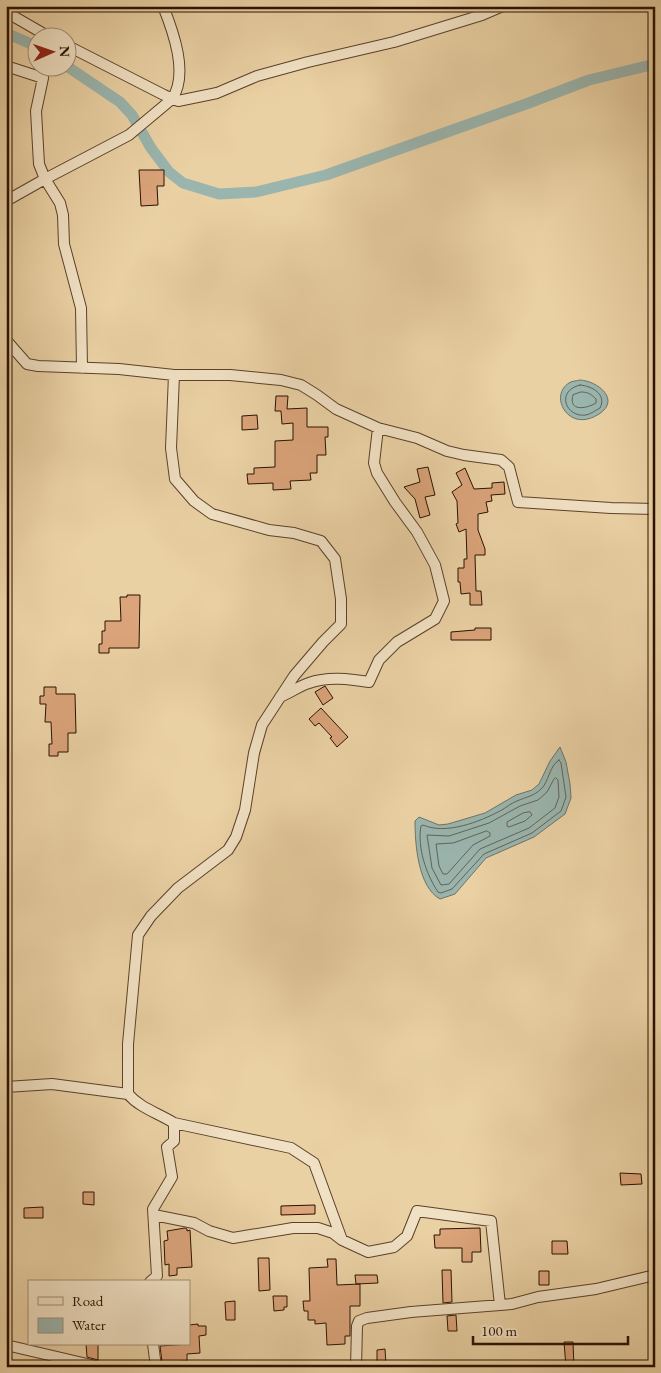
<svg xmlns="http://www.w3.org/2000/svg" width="661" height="1373" font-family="'EB Garamond',serif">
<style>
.water{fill:#9ab5ae;stroke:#6d7368}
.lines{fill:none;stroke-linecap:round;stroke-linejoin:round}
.shore{stroke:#626357;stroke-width:1}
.canal{stroke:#9ab5ae;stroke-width:11}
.building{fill:#dba47a;stroke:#2a1100}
.minor-casing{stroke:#5a4129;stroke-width:12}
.minor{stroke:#f1e1c4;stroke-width:10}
</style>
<rect width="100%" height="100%" fill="#ead1a4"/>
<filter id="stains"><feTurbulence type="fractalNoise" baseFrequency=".004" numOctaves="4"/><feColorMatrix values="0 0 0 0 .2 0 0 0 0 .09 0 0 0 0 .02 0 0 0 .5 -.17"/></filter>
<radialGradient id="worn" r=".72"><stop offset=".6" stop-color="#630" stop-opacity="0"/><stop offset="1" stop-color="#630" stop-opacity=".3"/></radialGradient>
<path class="water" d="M580,380C598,381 621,400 599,414C569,434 548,396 569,383C571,381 577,381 580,380Z
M560,747L566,762L570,784L571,798L565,814L534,837L486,858L455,894L440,899C418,887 415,844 415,821L419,817L439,825L448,824L485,813L516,795L532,790L539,784L550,761Z"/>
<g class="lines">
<path class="shore" d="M580,385C592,386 607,394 600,408C596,410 591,414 586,415C566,418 555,391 580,385Z
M581,392C588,392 591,394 596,399V403C586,409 568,412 573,395Z
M559,760L561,763L566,797L561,811L532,833L484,854L452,889L441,893L438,892C426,874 417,847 421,826L423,825C446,835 479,822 500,811C506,808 511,803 517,801C526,797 534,796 541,789C549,782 549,766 559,760Z
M556,778L558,780L559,797L555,808L529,828L480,849L449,884L441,885L432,868L427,835L449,836L489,823L520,806L538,800L547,792L554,779Z
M530,812L532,815L525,821L509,827L507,826V822L523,813Z
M487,831L490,833V836L473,845L447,874H443L439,866L436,844L453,843Z"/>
<path class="canal" d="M6,33L38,47
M68,67L120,102L132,115L151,148L169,172L183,183L219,194L256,192L326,175L526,104L589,80L655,64"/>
</g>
<path class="building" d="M139,170H164V186H157L158,205L141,206Z
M276,396H288L287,409L307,408V427H328V437H325L326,455H317V473H310L311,480L290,481L291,489L273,490V483L248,484L247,474H254V468L275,467V441L293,440V423L282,424L281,411H275Z
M257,415L258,429L242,430V416Z
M428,467L435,495L425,497L430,515L420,518L415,499L404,487L420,482L417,469Z
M465,468L474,489L492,488V483L504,482L505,494L491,495L492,501L486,502L488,512L478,514V530L485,549V555H475L476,591H481L482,605H470V593L461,594L460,582H458V568H464V559H467L466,529L459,532L456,524L458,523L457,501L452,492L462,485L456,473Z
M127,595H140L139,648H109V653H99V644H102V631H105V621H121L120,597H127Z
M475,628H491V640H451V632L475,630Z
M325,686L333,698L323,705L315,692Z
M44,687H56V694H75L76,733H68V752H58V756H49V744H52L51,722H45L46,704H40V696H44Z
M321,708L348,737L337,747L330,738L332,737L319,723L315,726L309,719Z
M620,1173L641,1174L642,1184L621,1185Z
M83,1192H94V1205L83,1204Z
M315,1205V1214L281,1215V1206Z
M43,1207V1218H24V1208Z
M185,1228L187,1229V1231L190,1230L192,1267L177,1268V1275L169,1276V1264L165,1265L164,1241L168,1240L167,1231Z
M480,1228L481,1252H472V1262H462V1248H435L434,1235H440V1229Z
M552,1241H567L568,1254H552Z
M258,1258H269L270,1290L259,1291Z
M327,1259H336L337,1285L360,1284V1306H350V1336H345V1344L327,1345L326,1323L315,1324V1320H308V1311H304L303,1301H310L309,1268L328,1267Z
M442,1270H451L452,1302L443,1303Z
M539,1271H549V1285H539Z
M355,1275H377L378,1283L356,1284Z
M273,1296H287V1307H284V1310L274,1311Z
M235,1301V1320H226L225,1302Z
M456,1315L457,1331H448L447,1316Z
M198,1324V1326H206V1335L199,1336L200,1353L187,1354V1361L162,1362L160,1346L189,1344V1325Z
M564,1342H573L574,1367H566Z
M86,1344H98V1360L87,1357Z
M385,1349L386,1365H377V1350Z"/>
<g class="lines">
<g class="minor-casing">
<path id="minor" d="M6,12L51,38
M68,46L164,95L178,101L217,93L257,76L308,62L394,42L482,15L503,6
M6,66L43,78L36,111L39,164L45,179L6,201
M6,340L27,364L38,366L119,369L174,375
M82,368L81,308L64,244L63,215L60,203L45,179L129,135L172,99C189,74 173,31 163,6
M280,697C290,693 299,686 309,683C328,676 350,679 369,682L379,660L397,642L435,619L444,601L435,565L417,532L395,502L377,473L374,463L378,428
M6,1087L52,1084L128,1094
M174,1123L291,1148L314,1163L342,1240
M154,1215L194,1223L209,1231L233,1238L293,1228H318L333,1233L342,1240L368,1252L394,1247L407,1236L417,1211L491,1221L500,1305
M150,1282L157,1276L153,1209L172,1177L167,1147L174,1141V1123C158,1113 140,1108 128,1094V1044L138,935L151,916L178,888L228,850L236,837L245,810L254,753L262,725L294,676L323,642L341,624V599L335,559L321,541L294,533L269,530L212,514L194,501L175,479L171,448L174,375H230L281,380L301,385L317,395L336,409L378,428L417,438L447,451L464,455L501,460L509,467L518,502L611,508L655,509
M153,1344L156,1367
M6,1345L100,1367
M356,1367L357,1326L359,1321L367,1318L411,1312L512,1304L538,1297L596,1289L655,1275"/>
</g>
<use href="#minor" class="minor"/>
</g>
<rect width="661" height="1373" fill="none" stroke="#ead1a4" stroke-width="25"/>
<rect x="8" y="8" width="646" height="1358" fill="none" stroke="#2a1100" stroke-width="2.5"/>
<rect x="12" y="12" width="636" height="1348" fill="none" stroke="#2a1100"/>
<rect x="28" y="1280" width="162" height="65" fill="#f1e1c4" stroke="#a18e76"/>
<rect x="38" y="1297" width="25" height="8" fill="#f1e1c4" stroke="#a18e76"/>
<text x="72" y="1306" font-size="15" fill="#2a1100">Road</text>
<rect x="38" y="1318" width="25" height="15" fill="#9ab5ae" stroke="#a18e76"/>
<text x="72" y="1330" font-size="15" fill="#2a1100">Water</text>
<g transform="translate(52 52) rotate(88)"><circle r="24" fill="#f1e1c4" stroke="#a18e76"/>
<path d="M0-4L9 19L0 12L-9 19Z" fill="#8f2418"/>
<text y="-8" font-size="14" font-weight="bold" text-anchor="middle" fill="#2a1100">N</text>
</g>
<path d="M473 1336v8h155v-8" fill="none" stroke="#2a1100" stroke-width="2.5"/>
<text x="481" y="1336" font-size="15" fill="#2a1100" stroke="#f1e1c4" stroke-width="4" paint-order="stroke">100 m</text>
<rect width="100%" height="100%" filter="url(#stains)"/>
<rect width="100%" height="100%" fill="url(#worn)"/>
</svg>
